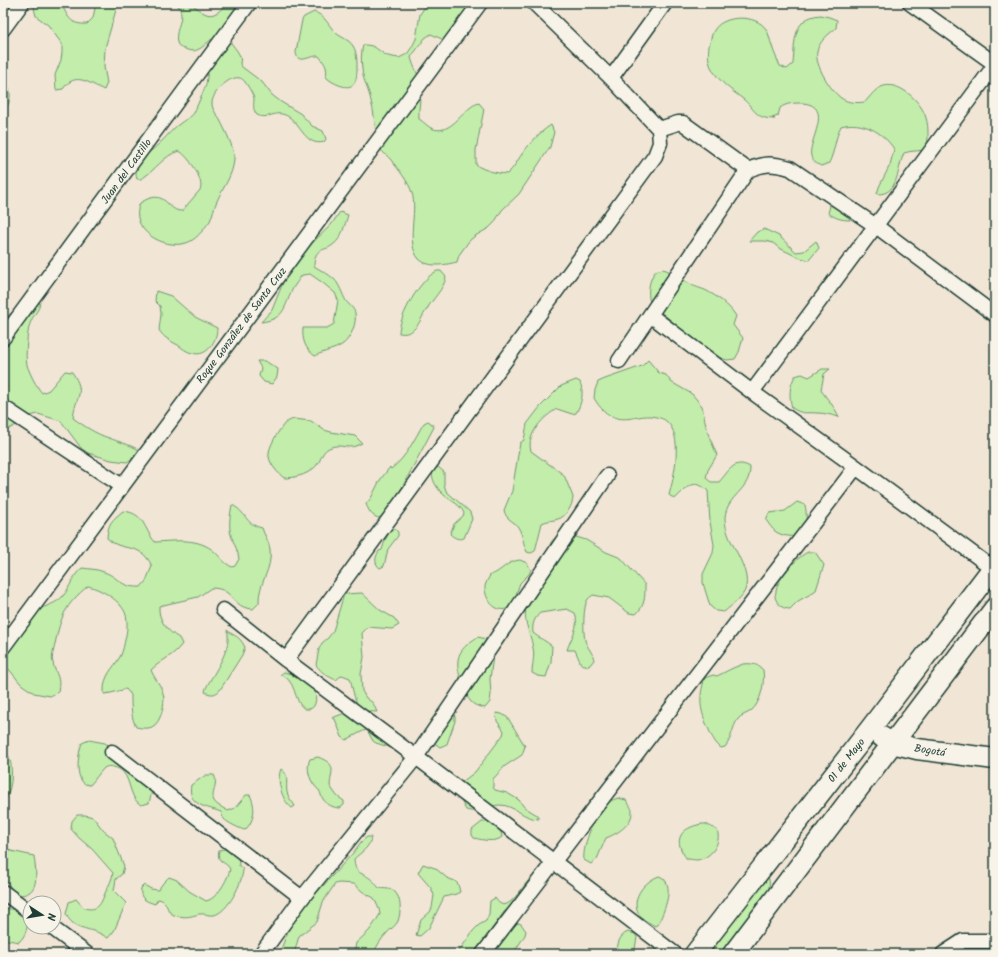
<svg xmlns="http://www.w3.org/2000/svg" width="998" height="957" font-family="Kalam,sans-serif">
<style>
.green{fill:#c2edaa;stroke:#70956f}
.lines{fill:none;stroke-linecap:round;stroke-linejoin:round}
.street-casing{stroke:#1f3d34;stroke-width:17}
.secondary-casing{stroke:#1f3d34;stroke-width:23}
.street{stroke:#f7f3e8;stroke-width:14}
.secondary{stroke:#f7f3e8;stroke-width:20}
.labels{text-anchor:middle;stroke-width:3;stroke-linejoin:round;paint-order:stroke}
.street-label{font-size:11px;fill:#1f3d34;stroke:#f7f3e8}
</style>
<rect width="100%" height="100%" fill="#f1e5d5"/>
<filter id="ink" filterUnits="userSpaceOnUse"><feTurbulence type="fractalNoise" baseFrequency=".025" numOctaves="2"/><feDisplacementMap in="SourceGraphic" scale="8" xChannelSelector="R" yChannelSelector="G"/><feConvolveMatrix kernelMatrix="1 2 1 2 8 2 1 2 1" color-interpolation-filters="sRGB"/></filter>
<g filter="url(#ink)">
<path class="green" d="M3,3H21L9,12L3,14Z
M35,3H61C68,17 70,25 87,24L93,18L96,3H118L105,48L104,67L107,83L104,90C89,83 75,71 63,89L56,90L55,75L61,60L62,53V44L48,25L36,16L34,8Z
M176,3H191C206,16 212,21 227,3H240L229,39C232,47 243,53 240,64L242,67L262,82L272,95L281,102L301,114L312,126L323,131L326,139L324,142C306,147 301,125 289,117C275,108 269,121 257,115C252,109 254,104 254,98C253,95 247,84 245,82C236,68 211,92 212,104C212,109 217,115 220,120C225,130 235,149 234,159C233,176 223,187 217,201C214,207 213,214 210,221C208,224 205,227 203,230C198,236 193,241 186,243C163,250 128,229 140,203C167,186 166,212 182,211L200,190C205,181 188,155 179,151C164,155 155,171 141,179H137C131,165 153,150 161,142C168,135 174,127 182,122C186,119 190,118 194,113L206,85L208,69L215,42L212,39C207,42 203,48 197,50C193,52 188,50 184,49C169,44 181,25 181,15C181,10 179,6 176,3Z
M432,3H475L446,41L431,34L425,38L411,57C413,67 420,76 421,87C421,98 418,108 419,119C424,122 427,126 431,128C448,136 460,115 471,107C473,105 476,104 479,103L484,109L476,150V165C486,171 496,173 507,174C514,168 517,161 522,154C530,143 540,132 551,125L554,132L550,147L519,194L502,210L494,223L489,228L475,236L469,241L459,255L457,262C445,265 428,268 419,259C405,243 418,212 412,193C409,182 398,169 391,160C388,156 383,153 380,149C378,145 377,139 376,134C375,124 374,112 371,101C369,90 363,81 362,69C361,61 361,53 363,45C375,45 375,48 384,54C388,57 394,57 399,58L407,54L412,47L416,39L420,14L425,7Z
M314,12C324,15 328,24 334,31C339,37 349,39 353,46C357,52 357,61 357,67C357,81 355,91 339,85C334,83 330,81 326,77C328,67 325,64 319,56C310,55 297,66 296,52L302,20L304,17Z
M821,15L829,17L837,20L836,28C828,35 819,41 817,52C814,64 831,91 841,98C848,103 857,103 865,102C870,97 874,90 881,87C898,79 922,102 926,118C929,127 928,139 927,149C919,152 912,150 904,153C897,168 899,195 877,194L879,187L890,165L894,149C883,132 862,120 841,126C835,138 835,151 829,163L821,166C817,164 812,161 811,156C807,142 835,106 803,103C795,103 786,103 780,108L778,116L772,118L775,119C755,119 756,110 743,99C731,90 718,81 711,67C708,60 708,53 709,46C711,40 711,34 715,29C724,15 756,14 766,29C769,33 770,41 772,46C774,53 777,59 780,66L787,69L793,64C795,42 792,17 821,15Z
M3,82C14,89 11,104 3,112Z
M837,203L850,213V220C841,220 835,218 828,213L830,206L828,205Z
M340,212L348,215C345,224 342,238 334,244C324,253 315,245 314,266C320,270 329,274 334,279C340,285 342,294 346,301C349,305 354,308 355,313C357,323 351,338 343,344C335,350 324,351 315,356C305,349 302,340 303,328H327L334,324L338,300L335,293L323,283L310,274L302,275C299,279 296,284 293,288C284,306 286,319 261,322L272,310L284,280L308,247L331,225Z
M764,229L779,236L796,252L804,251L816,241L819,248L809,260L800,258L779,248L773,243L765,241H749L757,232Z
M663,269C674,272 681,279 690,284C695,287 700,288 705,290C717,296 729,305 736,316L733,325L743,338L739,352L735,359L727,360L712,355L650,303C647,291 649,281 655,271Z
M437,271H441L446,277C444,289 433,298 427,309C422,316 420,324 413,330C409,333 405,334 399,333C399,316 421,278 437,271Z
M156,291L171,296L195,317L217,328C217,340 208,358 192,353C187,352 182,348 178,345C170,341 163,337 159,330L161,314L160,306L155,301Z
M39,298C42,308 35,312 31,321C27,329 25,356 27,365C30,374 36,386 42,393L49,390L65,371L72,372C87,394 75,396 73,418C84,426 96,434 109,438C119,442 129,444 139,450L134,457L127,462L111,460L88,453L81,448L61,421L38,414L30,416L23,421L9,429L3,426V320L11,313Z
M648,360L659,373L666,375L671,382L692,394L702,406L707,431L717,455L708,470L706,478L711,482H719C729,471 734,458 750,467C751,490 727,495 725,517C725,527 728,535 732,543C738,555 749,573 746,587C744,597 732,605 724,612L716,611L710,606L703,583V574L713,553L714,545L710,522L708,491C694,477 686,488 675,499L669,495C674,477 684,435 666,421C663,418 656,417 651,416C640,415 629,421 617,418C607,416 599,407 594,398L595,390L598,382L605,379L642,366Z
M257,361H265L278,369L277,377L272,384L264,382L259,376L261,368Z
M822,369H830L824,374L821,390C827,399 835,407 839,417C832,415 824,413 817,413C805,412 803,415 792,408C789,396 789,387 795,376L802,374L809,377Z
M576,380L580,382C584,392 582,403 576,413L572,414L557,409C544,416 526,434 531,451L564,475L573,497C573,505 566,517 558,519C553,521 548,520 542,523L535,551L531,553L527,552C523,544 523,535 518,527C513,520 506,520 504,510L512,491L520,443L524,440L527,424L540,407L561,386Z
M294,419L311,421L324,430L331,432L355,436L362,443C348,452 340,442 329,448C323,451 322,456 319,462C312,474 296,478 284,478C278,473 271,466 269,457C267,448 279,430 285,423C288,421 291,420 294,419Z
M428,421L431,423L434,427L396,499L386,514L379,518C371,516 369,511 366,504L371,498L380,480L390,467L391,469C407,457 414,439 424,423Z
M438,467L444,472V484L446,491L470,512L472,519L464,538C459,540 454,538 450,534L454,524L463,516L464,513C459,502 447,500 440,491C435,485 427,472 438,467Z
M797,502L805,505C808,518 807,540 788,536C784,536 780,534 776,532C772,529 769,524 766,520L769,513L785,511Z
M232,505C247,512 244,524 262,528C264,535 269,541 270,549C273,570 258,582 259,603L253,609C237,608 237,600 226,592C222,589 216,588 211,588L198,597L159,606C158,620 167,631 179,638L182,644C174,656 161,660 151,670C154,678 161,685 163,693C166,702 161,723 152,727C147,729 141,728 136,727C131,717 131,707 131,695L126,689L111,693L104,694C103,674 113,670 121,655C123,650 124,645 125,640C127,632 128,623 126,615C122,601 101,589 88,586C65,605 61,616 55,644C54,650 51,657 53,663C56,676 61,676 58,692L50,696L34,693L21,684L3,662V636L4,633C17,627 26,617 38,610C47,605 56,604 63,596C71,587 71,577 82,568C89,569 97,569 104,572C119,577 120,588 141,587L146,581L152,566C139,540 123,554 107,538C108,523 112,520 123,511C145,513 143,528 155,542C176,541 198,537 215,552C221,558 224,563 232,567L235,566L239,559C238,551 235,546 232,538C228,528 230,515 232,505Z
M391,529H395L398,532V536L388,549L384,566L380,568C374,564 375,557 379,551L382,550L385,540Z
M561,534L570,535L586,540L606,552L621,558L645,585C645,597 645,606 636,614L629,613L609,598L593,595C592,596 590,597 588,599C583,605 583,632 585,640C587,648 593,652 594,660L589,666L581,664L575,650H567C571,637 580,627 575,613L567,609L540,613C534,619 532,624 533,633C539,638 546,641 552,646L551,662L546,677L538,676L532,673C532,665 535,656 533,648C530,630 522,622 527,603L548,551C550,542 553,538 561,534Z
M808,552H815L824,565L816,590L809,595L798,601L790,609C782,609 777,604 775,597C776,591 777,584 781,579C785,571 800,555 808,552Z
M520,560L527,563L531,570L529,574L520,583L512,606C498,617 484,600 485,586C486,582 489,578 490,575C502,572 506,561 520,560Z
M362,593L380,610L394,618L399,625L392,629L368,627L362,633L364,657L361,674L362,691L366,698L373,703L377,712C353,712 355,696 350,678L342,675L336,680C327,676 322,673 316,665L319,649L322,643L328,638L333,631L344,594Z
M227,630C236,638 238,634 245,647L242,655L220,690C215,695 211,695 205,692L206,688C214,672 233,648 227,630Z
M478,637L486,639L491,644L493,656L490,679L491,694L490,702L485,708C480,707 475,706 471,702C465,696 456,669 458,660C459,650 469,642 478,637Z
M743,664C751,663 758,664 763,670C765,682 761,703 751,711C747,714 741,715 738,719C732,727 732,739 725,747L721,748C715,743 712,737 709,730C700,711 698,698 705,678L713,675L717,676L733,668Z
M284,672L299,676L314,687C316,694 318,708 309,709C297,711 296,689 290,682C288,678 284,676 280,675Z
M345,713L357,716L391,743L392,748L376,743L373,741L367,730L363,731L346,740L342,737L335,719L332,718Z
M496,713L502,714L508,718L525,746L522,755L505,766L493,779V787L495,790L507,793L519,800L524,807L537,815L539,819C524,819 514,805 500,805C487,805 482,815 466,810L460,799L462,782L475,772L503,735L504,731L497,721Z
M439,715L455,716V721L447,744L440,747L433,742L428,727L431,720Z
M89,740L105,743L109,746L152,791L149,803L141,805C126,796 133,770 113,767C110,766 107,766 104,768C99,773 95,780 90,785C73,785 78,753 82,743Z
M3,749C6,752 9,756 10,760C13,770 12,794 3,801Z
M318,757C338,765 331,770 330,786L337,796L344,801V805L340,808C334,808 327,805 323,799C321,797 321,793 319,790C318,789 316,788 315,786C309,779 306,767 310,759Z
M281,769C291,775 284,786 288,795C289,799 293,802 295,806L292,808C282,801 276,780 281,769Z
M206,775H214C219,783 210,795 214,801C217,806 224,808 228,811L235,808L246,795H250C256,807 255,820 245,830C242,830 226,822 224,819C222,817 222,814 221,812C208,807 187,806 191,785Z
M618,798L626,800C628,803 632,808 632,811C633,824 617,834 606,838L597,859L591,864L584,860C582,845 596,811 609,802C612,800 615,799 618,798Z
M77,815H85L93,817L103,830L113,838L124,866L122,874L116,879L114,891L126,903L114,931L108,938C104,936 99,932 93,931C81,927 72,927 66,914L69,902L76,899L84,908C100,912 101,902 106,891C109,885 112,880 113,873L92,849L79,838L71,829L72,821Z
M482,822C491,821 501,827 502,837C495,843 483,840 474,838L472,835V830Z
M702,824H706L717,830C722,843 711,858 697,860C694,860 691,859 687,859C672,840 680,828 702,824Z
M367,837H371C370,848 361,852 354,859C355,876 362,871 372,880C375,882 376,885 379,888C383,889 390,888 394,891C402,898 401,913 398,921C396,926 390,929 387,933C381,939 377,946 373,954H354L356,943L369,931L376,921L380,914L379,909L374,898L363,892L354,884L339,883L335,884L323,902L317,922L299,936L294,954H279L291,924L301,910L353,853L361,842Z
M3,844L11,851L34,856C36,873 41,896 17,895L12,889L3,876Z
M224,849L230,851L238,854L239,866L243,869C243,882 228,912 214,915C209,916 204,913 199,914C189,917 185,918 174,915C165,912 169,900 158,899L155,904C146,901 139,899 141,888L144,885L151,889L158,890L163,883L169,877L177,880L189,891L206,901C217,899 228,879 230,869C225,860 216,864 219,850Z
M423,864L435,868L447,878L455,881L458,884L460,892L456,894L444,897L429,928L420,936L416,935L421,920L430,912L432,908L434,895L431,888L418,873Z
M659,876C677,882 664,912 658,924L655,926C650,923 645,921 641,917C628,901 643,882 659,876Z
M765,877L769,879C772,892 761,905 757,917C753,929 752,942 749,954H706Z
M531,878L535,879L518,901L504,912L474,954H457L473,931L479,925L486,921L489,914L490,901L495,898C497,900 498,903 501,904C511,909 524,883 531,878Z
M3,909C14,908 22,911 28,920C27,929 26,935 19,942L3,939Z
M518,923L521,924L526,931L525,935L513,954H490L511,927Z
M628,932L635,934L637,937L635,949L632,954H616C618,945 618,936 628,932Z"/>
<g class="lines">
<g class="street-casing">
<path id="street" d="M910,3L995,64
M3,29L22,3
M611,78L665,3
M659,129L678,123H683L748,170
M650,315L752,392L856,467L995,570
M3,338L249,3
M619,361L748,170C765,163 772,163 790,168L876,226L995,315
M752,392L995,65
M3,407L122,486
M223,610L286,660L416,757L675,954
M3,647L480,3
M286,660L655,156L660,143L659,129L611,78L534,3
M112,752L302,898
M3,892L30,912
M51,927L87,954
M261,954L302,898L416,757L607,476
M483,954L856,467
M943,954L963,941H995"/>
</g>
<g class="secondary-casing">
<path id="secondary" d="M882,737L892,743L917,749L995,759
M695,954L870,729L995,565
M733,954L995,608"/>
</g>
<use href="#street" class="street"/>
<use href="#secondary" class="secondary"/>
</g>
</g>
<g class="labels">
<g class="street-label">
<text transform="translate(126 171) rotate(-54)" y="4">Juan del Castillo</text>
<text transform="translate(241 325) rotate(-53)" y="4">Roque González de Santa Cruz</text>
<text transform="translate(930 750) rotate(9)" y="4">Bogotá</text>
<text transform="translate(846 760) rotate(-52)" y="4">01 de Mayo</text>
</g>
</g>
<rect width="998" height="957" fill="none" stroke="#f7f3e8" stroke-width="16"/>
<rect x="8" y="8" width="982" height="941" fill="none" stroke="#1f3d34" stroke-width="1.5" filter="url(#ink)"/>
<g transform="translate(42 915) rotate(102)"><circle r="19" fill="#f7f3e8" stroke="#a1aaa0"/>
<path d="M0-3L7 15L0 10L-7 15Z" fill="#1f3d34"/>
<text y="-6" font-size="11" font-weight="bold" text-anchor="middle" fill="#1f3d34">N</text>
</g>
</svg>
